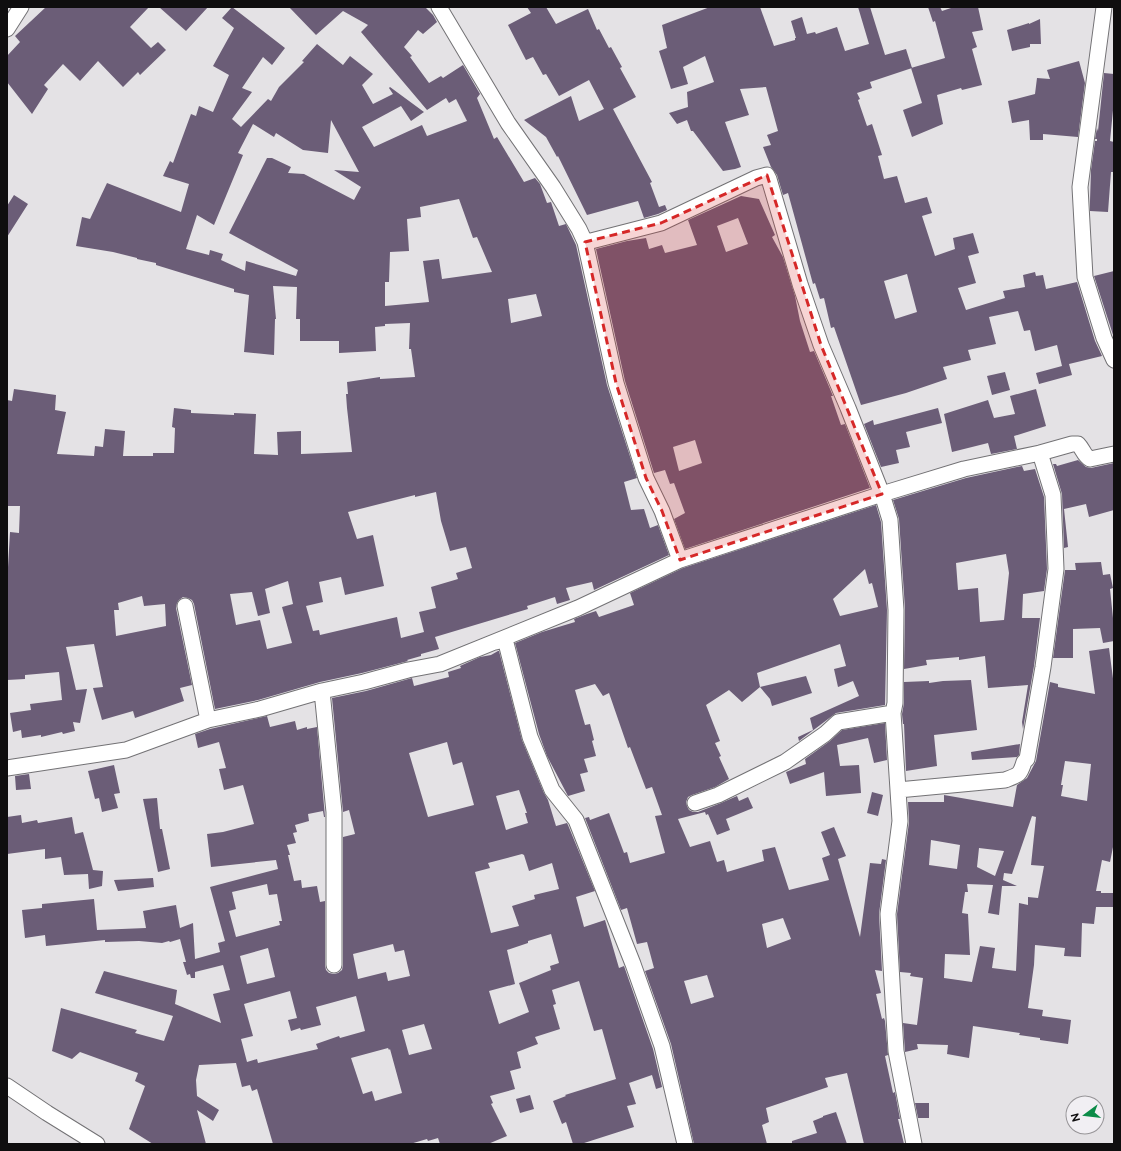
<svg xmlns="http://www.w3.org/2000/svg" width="1121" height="1151" font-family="Raleway,sans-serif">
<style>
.building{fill:#6b5d77;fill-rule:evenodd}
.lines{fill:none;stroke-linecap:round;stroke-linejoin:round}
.minor-casing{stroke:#737275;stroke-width:17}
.minor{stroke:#fff;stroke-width:15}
.marked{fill:#d62828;fill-opacity:0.2;stroke:#d62828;stroke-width:3;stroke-dasharray:8 5;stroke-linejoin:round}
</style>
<rect width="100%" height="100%" fill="#e4e2e5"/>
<path class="building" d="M46,7H149L130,27L151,48L158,42L166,50L140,75L138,72L123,87L98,61L80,81L63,64L44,85L48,89L32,114L7,82V56L20,42L15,36Z
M159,7H208L186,31Z
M232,7L285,48L272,65L263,57L242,88L252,92L232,119L241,127L268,99L271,101L279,87L304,62L302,61L317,44L343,65L350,56L373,74L362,85L373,104L393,94L389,88L390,87L424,112L411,121L401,106L362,127L374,147L422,125L427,136L467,121L456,99L449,103L446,98L427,110L361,32L368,25L343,11L316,35L289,7H425L433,15L437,22L423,34L418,30L404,47L412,56L410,57L429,83L441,76L443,78L463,65L480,94L477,98L494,139L497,137L524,182L535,178L540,184L547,203L551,202L559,226L566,224L576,245L607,385L637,478L624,482L631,510L644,509L650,528L658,525L669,555L594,590L592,582L566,588L570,600L557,604L555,597L527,606L528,609L435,637L439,649L421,654V656L407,660L408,661L362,673L320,682L258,700L215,709L194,604L192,600L188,598L183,597L179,600L177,603L176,608L192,685L180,688L184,701L135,718L133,711L102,720L93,688L103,687L94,644L66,647L76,690L87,689L80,723L73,722L75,731L63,734L62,732L41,737V735L22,738L21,730L13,732L10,713L31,710L30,704L62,700L59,672L25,675V679L7,680V567H8L10,532L19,533L20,506H7V400L12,401L14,389L56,395L55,410L66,412L57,454L94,456L95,446L103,447L105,429L125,431L123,456H153V453H174L175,428L172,427L174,408L191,410V413L234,415V413L256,414L254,454L278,455L277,432L301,431V454L352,452L347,408L346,394H348L347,382L380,377V379L415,377L411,349H409L410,323L385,324V326L375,327L376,351L339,353V341H300V319H296L297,287L273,286L276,319H275L274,355L244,352L249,295L234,292V289L156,265V263L137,259V258L113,252L76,246L82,217L90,219L107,183L181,212L189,184L163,176L170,161L173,163L191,114L196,116L199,106L213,112L229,75L213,66L234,28L222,18ZM331,120L359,172L334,170L361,187L354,200L304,174L288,173L291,167L272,158H267L229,233L298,270L296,276L246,261L245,271L221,260L223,254L210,250L209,255L186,249L197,215L214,225L243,155L238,153L253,124L274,137L276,133L303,150L328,153ZM459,199L473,238L477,237L492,272L442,279L439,259L423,261L429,302L385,306V282H389L390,252L409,251L407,219L421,217L420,207ZM536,294L542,316L511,323L508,299ZM436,492L441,521L450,551L466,547L472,568L456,573L458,579L431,587L436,608L419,612L424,632L401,638L397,617L320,635L319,630L313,631L306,606L323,602L319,582L341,577L345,595L384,586L373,535L357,539L348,512L415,495V497ZM288,581L293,604L282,607L292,643L267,649L260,620L236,625L230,594L252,592L258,616L270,613L265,589ZM142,596L144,606L165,604L166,626L116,636L114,610H119L118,603Z
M527,7H546L556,24L588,9L597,30L599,29L609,48L611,47L622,67L620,68L636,97L613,109L652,182L650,183L659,207L665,205L667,210L658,214L644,218L638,201L587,215L558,156L557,157L546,137L524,120L571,96L579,121L604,109L589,80L559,96L546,74L543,75L533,57L526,60L508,25L531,13Z
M710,7H760L774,46L795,40V38H796L791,21L802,17L807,34L815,32L816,34L837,27L845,51L869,44L858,7H870L885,55L906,49L912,68L870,82L872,88L857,93L860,99L858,100L867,126L872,124L882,155L878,156L884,179L897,176L905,203L927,197L932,213L922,216L935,256L955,249L953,238L973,233L979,253L968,256L976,283L958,288L966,310L1005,298L1003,291L1025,287L1023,275L1035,272L1036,276L1043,275L1046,289L1077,282L1095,341L1102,356L1069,364L1072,375L1039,384L1036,373L1062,366L1057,345L1035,351L1030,330L1024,331L1018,311L989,317L996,344L968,350L971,360L943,367L947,379L906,393L861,405L834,327L831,328L824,298L820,299L815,283L813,284L788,193L783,195L777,175L771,167L763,147L771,145L767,135L778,131L766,87L740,89L749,115L725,122L741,167L735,169L723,171L693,131H691L687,120L677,124L669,113L688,107L687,92L714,82L705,56L683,67L688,84L671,89L659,51L667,48L662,25ZM907,274L917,312L895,319L884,281Z
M928,7H940L942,11L954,7H978L983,30L972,32L977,47L972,49L982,85L962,90L961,88L937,95L943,124L912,137L903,110L922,103L911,68L945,58L935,21L933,22Z
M1040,19L1041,44H1030V47L1012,51L1007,30L1029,23V24Z
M1079,61L1085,83L1078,137L1043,134V140H1030L1029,120L1012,123L1008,101L1035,94L1037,78L1050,79L1047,70Z
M1104,73L1114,74V100L1110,141L1114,142V172H1111L1108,212L1090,211V201L1091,170L1095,141H1097V139H1095L1097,128L1098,131Z
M14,195L28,204L7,237V206Z
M741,196L759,199L775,235L772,237L783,257L795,296L800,321L810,352L814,351L833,396H831L841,425L845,424L870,488L685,549L674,519L685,513L674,483L670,484L665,470L654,473L625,381L596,249L627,241L646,238L649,249L662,245L665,253L697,245L688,220ZM738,218L748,244L726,252L717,226ZM695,440L702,463L679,471L673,447Z
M1114,271V338L1094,276Z
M1005,372L1010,390L992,395L987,376Z
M1036,389L1046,426L1014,436L1017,449L991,454L988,443L952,452L944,414L988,400L994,418L1015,414L1010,396Z
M938,408L942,423L906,432L910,447L896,450L899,463L881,467L864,424L873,420L874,425Z
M1078,460L1086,467L1091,468L1114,463V510L1089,517L1086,504L1064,509L1068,547L1064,548L1062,494L1053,464H1056L1057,466Z
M1022,466L1024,471L1035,469L1044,497L1047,569L1044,591L1023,594L1022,618H1040L1034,666L1023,729L1022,722L1028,685L988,688L985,656L959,660V657L926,660L927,665L904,669L905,609L899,519L893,500L966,478ZM1006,554L1009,573L1004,620L980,622L978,588L958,590L956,563Z
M876,505L881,522L887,610L885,705L836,713L799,741L798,737L813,730L810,718L859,696L853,681L838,687L834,669L846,666L840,644L757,673L760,687L806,676L812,693L772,706L770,699L760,687L742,702L729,690L706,705L720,741L715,743L721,756L719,757L729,779L715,787L692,795L688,797L686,802L687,806L689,810L693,812H698L721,803L737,796L739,801L748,797L753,808L726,819L730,830L717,835L708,814L706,815L705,812L678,819L690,847L710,841L717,862L724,860L727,872L764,861L762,850L775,847L789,890L829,880L822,858L830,855L821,832L834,827L846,856L838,859L860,937L870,863L881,864L882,859L886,860L879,914L882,971L875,970L881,993L876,994L882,1019L884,1018L885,1021L888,1055L885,1056L893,1093L895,1092L900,1119H898L904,1144H864L847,1073L825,1078L828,1087L766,1108L769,1122L762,1125L767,1144H694L671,1044L645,971L654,968L647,942L637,944L627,908L621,910L585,818L589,817L590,820L609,813L624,853L627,852L630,863L665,853L655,816L662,815L652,787L646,789L630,747L628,748L609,693L603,696L595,684L575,690L585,725L590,724L594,740L592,741L596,756L584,759L588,772L580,774L585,791L568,796L547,756L539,734L515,643L542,632L575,622L574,619L587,614L596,611L599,617L634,605L630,593L683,568ZM865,569L869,584L872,583L878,607L840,616L833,599ZM783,918L791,939L767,948L762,924ZM707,975L714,997L691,1004L684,981Z
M1101,562L1103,575L1110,574L1113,588L1110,589L1113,618L1114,617V641L1103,643L1100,628L1073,629V658H1053L1065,570H1076L1075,563Z
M1109,648L1114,686V842L1110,862L1102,860L1096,891H1101V893H1114V907H1096L1094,924L1082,923L1081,957L1064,956L1065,948L1035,945L1034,965L1028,1008L1043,1010L1042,1016L1071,1020L1068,1044L1040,1040V1038L1019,1035L1020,1033L973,1026L969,1058L947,1054L948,1045L917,1044L918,1049L905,1052L903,1023L917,1025L923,978L910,976L911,973L900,972L897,914L909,822L908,802H944V795L1013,807L1017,785L1027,778L1036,761L1050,682L1058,684V687L1095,694L1089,651ZM1065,761L1091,764L1087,801L1061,796L1063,785H1061ZM1032,816L1036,817L1031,865L1044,866L1038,898L1028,897V905L1019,903L1016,971L992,968L995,948L980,946L972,982L944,978L945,954L970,955L968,914L962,913L965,892H968L967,884L993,885L988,913L999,915L1002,886H1017L1003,880L1004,873L1012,874ZM931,840L960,845L957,869L929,865ZM979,848L1004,851L995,876L977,867Z
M498,651H499L522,740L544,793L548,800L556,826L567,823L568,825L595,891L576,897L584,927L605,920L619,968L624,966L653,1049L662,1087L656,1089L652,1075L629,1083L636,1104L627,1106L634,1127L581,1144H573L566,1122L562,1124L553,1101L566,1096L565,1095L616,1079L602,1029L594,1031L579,981L552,990L556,1004L553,1005L560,1029L535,1037L538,1044L517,1052L521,1068L510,1071L515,1089L490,1096L493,1103L491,1104L507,1136L488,1144H440L438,1138L428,1141L427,1139L410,1144H273L257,1089L252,1091L250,1085L242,1087L236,1063L199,1065L196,1080L197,1096L219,1110L213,1121L197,1110L206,1144H153L129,1129L145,1086L135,1081L138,1073L80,1052L72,1059L52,1051L61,1008L137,1030L135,1033L164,1041L173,1016L95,993L104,971L177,990L175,1004L221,1023L213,994L230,990L223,965L195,972V978H191L190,974L187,975L183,962H186L180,939L170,942L169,941L162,943L139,941L105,942V940L46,946L45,935L25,938L22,910L42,908V904L94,899L97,930L146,928L143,911L176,905L180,928L193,923L195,959L220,952L218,943L225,941L210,887L278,869L276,860L211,867L207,834L223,832L254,824L243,785L224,790L219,769L226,768L219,742L198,748L195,734L210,729L267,716L270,727L295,721L297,730L307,727V729L317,727L325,817H324L323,811L308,814L309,821L295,825L297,832L293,833L296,843L287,845L290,855H288L294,881L301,880L302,888L317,886L320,902L325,901V965L326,970L329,973L334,974L338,973L342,970L343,965V837L355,834L349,810L343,812L332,698L366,691L412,678L414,686L449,677L448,672L461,668L460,666L480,657L491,655ZM447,742L453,765L462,762L474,805L428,817L409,753ZM519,790L527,813H525L528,823L506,830L496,796ZM522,854L524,855L529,871L552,863L559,889L534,895L535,899L512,906L519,926L491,933L475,872L490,868L488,863ZM267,884L269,895L277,894L282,921H279L280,925L236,937L229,911L236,909L232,892ZM551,934L559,963L550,966L551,970L519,983L529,1012L499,1024L489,991L515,984L507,950L528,943V941ZM393,944L395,952L404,950L410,976L388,981L386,972L358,979L353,954ZM268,948L275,977L247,984L240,956ZM290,991L297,1018L288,1020L291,1031L300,1028L301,1030L321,1025L316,1007L356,996L365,1031L340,1038L339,1036L316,1044L318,1049L258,1063L257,1059L247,1062L241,1039L253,1036L244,1004ZM424,1024L432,1049L409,1055L402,1030ZM388,1048L389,1050L390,1049L402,1093L375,1101L372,1091L363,1094L351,1058Z
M971,680L977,730L934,735L937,766L906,771L904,724H903L902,714L904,703V682L929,681V683L943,681Z
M885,723L887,760L874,763L868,738L837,745L840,766L859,765L861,793L826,796L824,772L790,784L786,772L806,764L805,759L830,741L842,730Z
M1020,744L1019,755L1017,757L972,760L971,752Z
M114,765L120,793L114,794L118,808L102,812L99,798L95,799L88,771Z
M29,774L31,789L16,790L15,776Z
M872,792L883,795L878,816L867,813Z
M157,798L160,829H162L170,869L158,872L143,799Z
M21,815L22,823L37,820L38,823L72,817L75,834L83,832L93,870L103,871L102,886L89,889L88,874L64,875L61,857L45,859V849L7,854V817Z
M153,878L154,887L118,891L114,880Z
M530,1095L534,1109L520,1113L516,1099Z
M915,1103H929V1118H918Z
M836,1112L847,1144H792V1141L817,1133L813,1121L823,1117V1116Z"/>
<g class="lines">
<g class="minor-casing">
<path id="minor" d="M439,7L508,123L553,187L579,229L585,242L591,241L661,223L756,178L767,175L769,179L800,284L821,345L848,408L882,494L890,520L896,610L895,703L893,713L900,821L888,914L896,1051L914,1144
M1104,7L1080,187L1085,277L1104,338L1114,360
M7,29L21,7
M585,242L616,383L646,478L662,511L680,560
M185,606L208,720
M496,642L505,639L530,737L552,790L576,820L633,964L662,1046L685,1144
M322,691L334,812V965
M7,768L126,750L208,720L260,709L322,691L364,682L408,670L440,664L578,608L680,560L882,494L964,469L1040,453L1072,444H1078C1083,449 1084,456 1090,459L1114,454
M898,790L1005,780C1019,775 1020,775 1024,762L1027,759L1043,667L1056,569L1053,495L1040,453
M695,803L718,795L785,762L825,734L838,722L893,713
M7,1086L47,1113L97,1144"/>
</g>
<use href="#minor" class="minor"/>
</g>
<path class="marked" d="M767,175L821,345L882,494L680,560L662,511L646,478L616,383L585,242L661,223Z"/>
<rect width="1121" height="1151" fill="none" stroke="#0f0e0f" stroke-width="16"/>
<g transform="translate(1085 1115) rotate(255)"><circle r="19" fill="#f1eff3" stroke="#979598"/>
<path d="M0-3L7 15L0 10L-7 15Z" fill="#0b8b47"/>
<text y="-6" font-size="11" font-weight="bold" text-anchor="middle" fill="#0f0e0f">N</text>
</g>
</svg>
